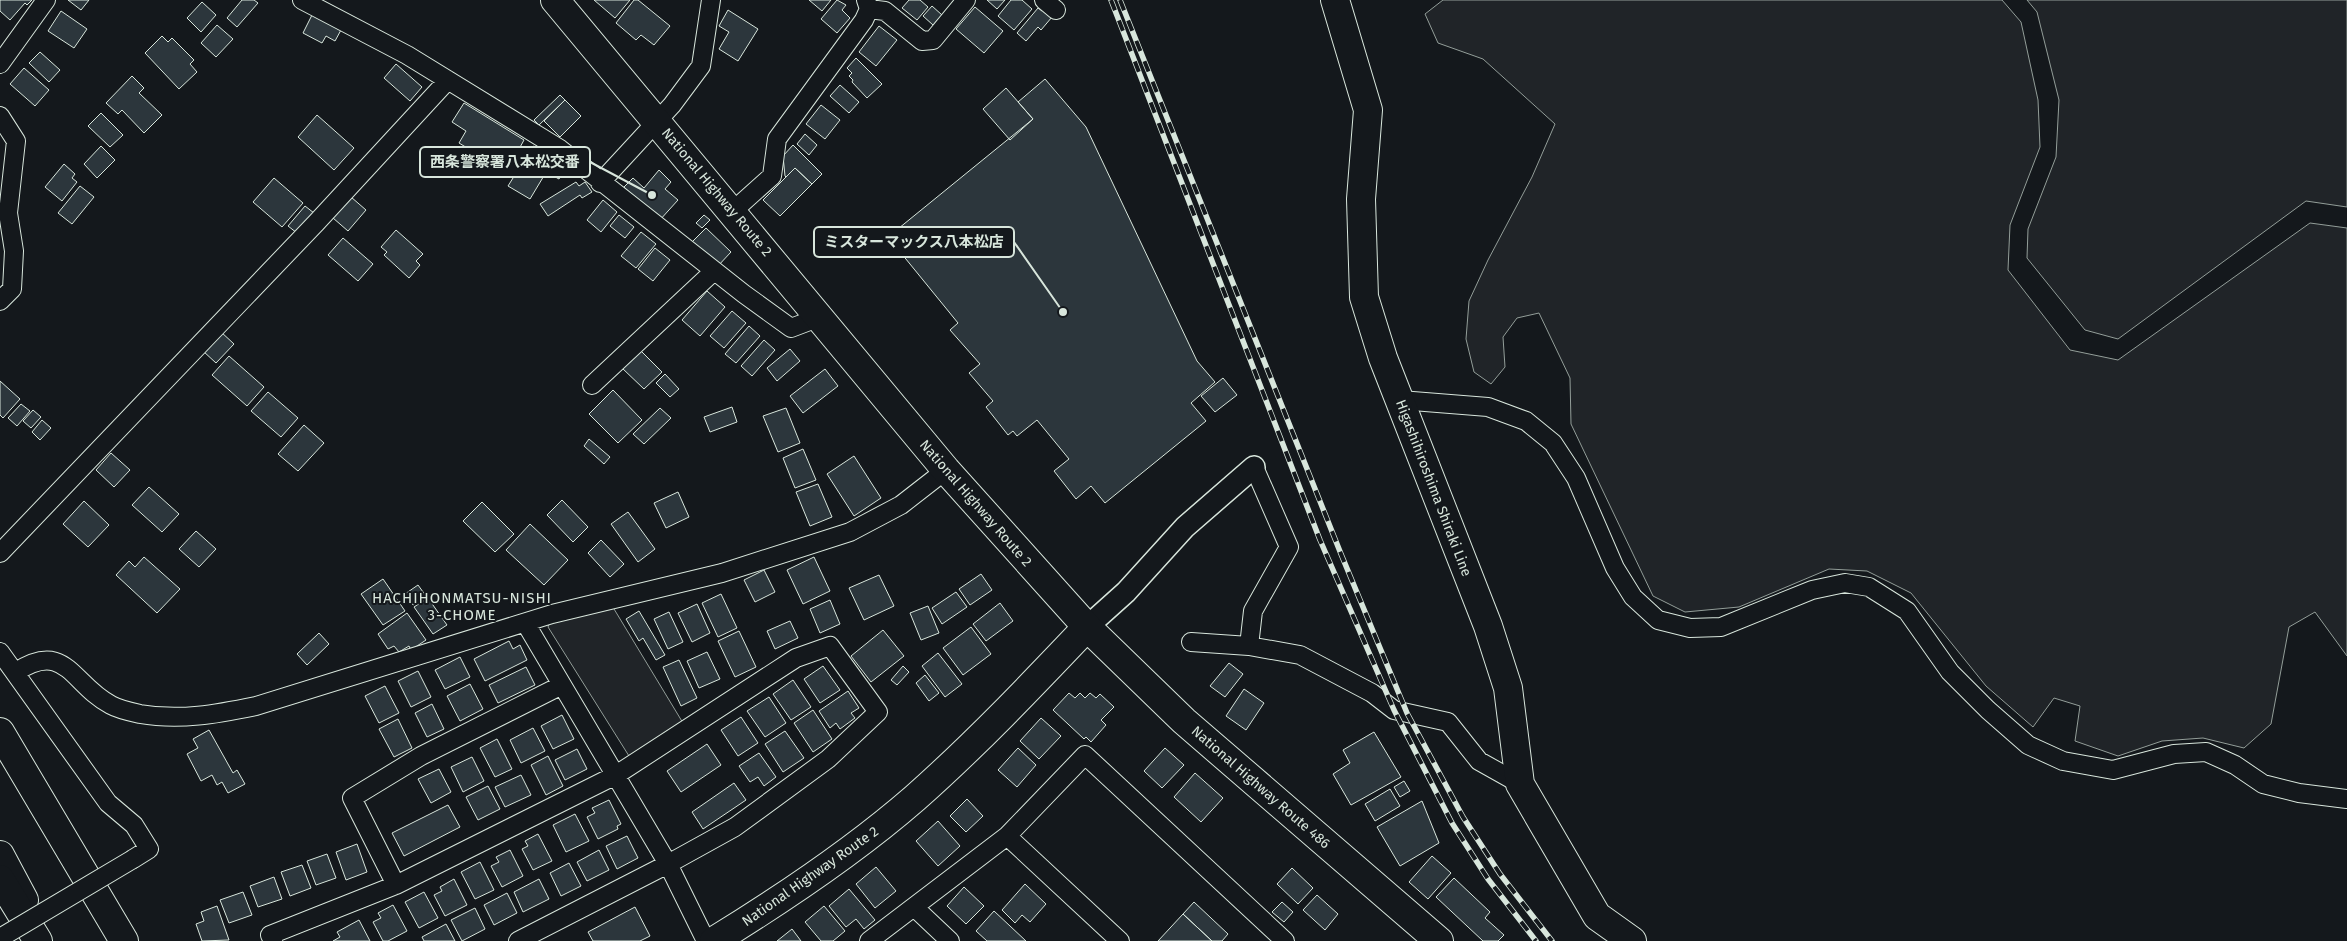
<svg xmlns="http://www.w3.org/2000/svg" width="2347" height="941" font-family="'Fira Sans','Noto Sans JP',sans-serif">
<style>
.green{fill:#202428;stroke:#939e99}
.building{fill:#2c363c;stroke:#d8e6dc}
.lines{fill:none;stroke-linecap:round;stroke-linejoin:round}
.minor-casing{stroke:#d8e6dc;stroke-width:20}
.tertiary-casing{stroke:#d8e6dc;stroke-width:24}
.primary-casing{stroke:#d8e6dc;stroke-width:30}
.trunk-casing{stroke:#d8e6dc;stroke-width:30}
.motorway-casing{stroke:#d8e6dc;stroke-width:30}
.minor{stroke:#14181c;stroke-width:18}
.tertiary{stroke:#14181c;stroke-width:21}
.primary{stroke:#14181c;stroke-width:28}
.trunk{stroke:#14181c;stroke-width:28}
.motorway{stroke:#14181c;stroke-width:28}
.rail-casing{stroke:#d8e6dc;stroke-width:5.5}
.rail{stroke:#14181c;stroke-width:4;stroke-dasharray:11;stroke-linecap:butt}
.minor-bridge-casing{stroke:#d8e6dc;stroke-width:20;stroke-linecap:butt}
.minor-bridge{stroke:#14181c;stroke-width:18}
.labels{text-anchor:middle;stroke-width:4;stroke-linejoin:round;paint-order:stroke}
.street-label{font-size:14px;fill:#d8e6dc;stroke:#14181c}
.neighbourhood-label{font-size:15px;letter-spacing:1px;fill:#d8e6dc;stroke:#14181c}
.leader{fill:none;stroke:#d8e6dc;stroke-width:2}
.callout-dot{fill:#d8e6dc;stroke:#14181c;stroke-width:2}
.callout{fill:#14181c;stroke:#d8e6dc;stroke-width:2}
.callout-label{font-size:15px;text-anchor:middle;font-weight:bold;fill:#d8e6dc}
</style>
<rect width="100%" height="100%" fill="#14181c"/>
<path class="green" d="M1443,0H2002L2021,22L2038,100L2040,147L2010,225L2008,270L2070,350L2118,360L2310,223L2347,228V656L2315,612L2289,627L2271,724L2244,748L2203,738L2162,741L2118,756L2075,741L2080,706L2054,698L2033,727L1986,686L1911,593L1867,571L1829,569L1739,607L1685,612L1653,596L1571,424L1570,378L1539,313L1517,318L1503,337L1505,367L1491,384L1474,372L1466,339L1469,301L1488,260L1532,177L1555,124L1483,59L1438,43L1425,14Z
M2027,0H2347V207L2306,201L2118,339L2085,330L2027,258L2028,229L2056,157L2059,100L2037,12Z
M611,604L683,723L629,756L548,627L550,621Z"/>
<path class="building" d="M0,0H32L27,5L25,3L10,20L0,11Z
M68,0H89L81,10Z
M242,0H254L258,3L237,27L227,18Z
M594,0H630L615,18Z
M634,0H638L670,26L654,45L641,35L636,40L616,23Z
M809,0H831L822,11Z
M837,0L846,5L842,10L850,18L837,33L821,19Z
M909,0H920L928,7L917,20L902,8Z
M987,0H1005L997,9Z
M1011,0H1022L1032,9L1014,30L998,16Z
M202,2L216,15L201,32L187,18Z
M932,6L942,15L933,25L923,16Z
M975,7L1003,31L984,53L956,29Z
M1038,8L1042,11L1044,9L1052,17L1041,30L1038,27L1026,41L1017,33Z
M728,10L758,29L738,61L719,49L729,32L719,26Z
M61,11L87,29L74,48L48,31Z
M312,15L341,30L335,41L326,36L322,43L303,33Z
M217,25L233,39L216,57L201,43Z
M879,26L897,40L876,66L859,52Z
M162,36L168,42L172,38L194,60L190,64L197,72L179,89L145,53Z
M40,52L60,70L49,82L29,63Z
M856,58L882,84L867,98L852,82L853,80L849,76L852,73L847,68Z
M396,64L422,87L410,101L384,78Z
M24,68L49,90L35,106L10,84Z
M132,76L144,88L139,93L162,115L144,133L122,110L118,114L106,103Z
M1045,79L1086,127L1197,361L1215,382L1191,403L1206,421L1105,503L1091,486L1076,499L1054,471L1069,459L1037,420L1017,436L1013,431L1008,435L986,407L993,401L969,373L980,364L950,330L958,323L888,237L1033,119L1018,102Z
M840,85L859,102L849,113L830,96Z
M1006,88L1033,119L1010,140L983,109Z
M560,95L565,100L539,125L534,120Z
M565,100L581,116L560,137L544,121Z
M464,103L524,140L513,160L499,151L492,163L459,143L466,131L452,122Z
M821,105L840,120L825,139L806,124Z
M101,113L123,135L110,147L88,126Z
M317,115L354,148L334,170L298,137Z
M805,134L817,145L809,155L797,144Z
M793,145L822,174L812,184L795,168L786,177L785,176L783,156Z
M101,146L115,160L97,178L84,164Z
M533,146L554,159L530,199L508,186Z
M555,161L566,167L559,179L548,173Z
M64,164L75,174L72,178L77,182L62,201L45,187Z
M795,168L812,184L780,216L763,200Z
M659,170L671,182L665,189L678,200L659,221L624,187L633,178L644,188Z
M274,178L303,203L282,227L253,202Z
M576,182L579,186L585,182L592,192L582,198L580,195L548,216L540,204Z
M80,186L94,197L72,224L58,213Z
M351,197L366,210L348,231L333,218Z
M603,200L617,212L601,232L587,220Z
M305,206L314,213L297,233L288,226Z
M619,215L634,227L625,238L610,226Z
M704,215L710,220L702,228L696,223Z
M706,228L731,252L717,267L692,242Z
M396,230L423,254L416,261L420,265L409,278L384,255L387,252L381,247Z
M641,232L656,244L636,268L621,256Z
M343,238L373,264L358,281L328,255Z
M655,248L670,260L653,281L638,269Z
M707,291L725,307L700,336L682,320Z
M732,311L746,323L724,348L710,336Z
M749,326L760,336L736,363L725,354Z
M220,331L234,344L216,363L203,351Z
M764,340L775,350L752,376L741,366Z
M790,349L800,361L777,381L767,368Z
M640,350L662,372L644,389L622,368Z
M229,356L264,387L247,406L212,375Z
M825,369L838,386L803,413L790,396Z
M665,374L679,389L670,397L656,383Z
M1223,378L1237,395L1215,412L1201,396Z
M0,381L20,399L3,418L0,415Z
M613,390L642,420L618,443L589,414Z
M268,392L298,418L281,437L251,411Z
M21,404L30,411L17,426L8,418Z
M732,407L737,422L710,432L704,417Z
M660,408L671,418L644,444L633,434Z
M786,408L800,443L778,452L763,416Z
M33,410L41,417L31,428L23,421Z
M42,420L51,428L40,440L32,432Z
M304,425L324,443L298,471L278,454Z
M589,439L610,457L604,464L584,446Z
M803,449L816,480L795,488L783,458Z
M111,453L130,470L114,487L96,470Z
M854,456L881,498L854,516L827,474Z
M818,484L832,517L810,526L796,492Z
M149,487L179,514L162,532L132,505Z
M678,492L689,517L666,528L654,503Z
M562,500L588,527L573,542L547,515Z
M84,501L109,525L88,547L63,524Z
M482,502L514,534L495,552L463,521Z
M628,512L655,549L638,562L611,524Z
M530,524L568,560L544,585L506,550Z
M196,531L216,549L199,567L179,549Z
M601,540L624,564L610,577L588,553Z
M144,557L180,589L157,613L116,575L129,561L135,567Z
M814,557L830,591L803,604L787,570Z
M764,570L775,592L755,602L744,580Z
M981,574L992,590L970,605L959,589Z
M879,575L894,606L864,620L849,588Z
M383,579L405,611L383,625L361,594Z
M418,585L426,596L413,605L405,594Z
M956,592L967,607L942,624L932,608Z
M721,594L737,628L718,637L702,603Z
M428,598L447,625L433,634L414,607Z
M830,600L840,624L820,633L810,609Z
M1000,603L1013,621L986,641L973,624Z
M697,604L710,633L692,642L678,613Z
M928,606L939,633L921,640L910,613Z
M639,611L665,655L656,660L643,638L639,641L626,619Z
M669,612L683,642L668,649L654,619Z
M407,613L426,640L411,650L409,646L399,652L394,646L388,649L378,634Z
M790,621L798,638L775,649L767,631Z
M971,627L991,654L963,675L943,648Z
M883,630L904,656L871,682L851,656Z
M739,631L756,667L735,677L718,641Z
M319,633L329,644L307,665L297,654Z
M509,641L513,649L520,645L527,660L485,681L474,659Z
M707,652L720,679L699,688L687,661Z
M938,653L962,684L945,697L922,666Z
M460,657L470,677L445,689L435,670Z
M679,660L697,698L681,706L663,667Z
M1229,663L1243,674L1225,697L1210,686Z
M823,666L840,690L820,703L804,679Z
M903,666L909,672L897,685L891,680Z
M526,667L535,685L498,703L489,685Z
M418,671L431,697L411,707L398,681Z
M925,675L939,693L929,701L916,683Z
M793,680L811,707L791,720L773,694Z
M470,684L483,709L460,721L447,696Z
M385,686L399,713L379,723L365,696Z
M1244,689L1264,703L1246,730L1226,716Z
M848,691L859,708L851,713L855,718L840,729L836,723L830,728L819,711Z
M1069,693L1075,698L1080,693L1085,698L1090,693L1096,698L1100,694L1114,707L1101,720L1106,725L1091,742L1086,737L1084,739L1053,710Z
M769,697L786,723L765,737L747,711Z
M432,704L444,729L427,737L415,713Z
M813,710L832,739L813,752L794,723Z
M562,715L574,739L553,749L541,726Z
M741,717L758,743L738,756L721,730Z
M1041,718L1061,736L1039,759L1020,741Z
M398,719L412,748L394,757L379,729Z
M533,728L545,751L521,763L510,740Z
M209,730L233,773L237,770L245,784L228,793L222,782L217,785L212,775L201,781L187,754L198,748L193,739Z
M785,731L804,758L783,772L765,744Z
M1374,732L1401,777L1351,805L1333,774L1350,763L1343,750Z
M497,739L512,769L495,777L480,748Z
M707,744L721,765L681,792L667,771Z
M1018,748L1036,765L1017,787L998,770Z
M1165,748L1184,765L1162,788L1144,771Z
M577,749L587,769L565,780L555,760Z
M759,753L776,777L764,786L758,777L750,782L739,766Z
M548,756L563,786L546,795L531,765Z
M472,757L484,781L463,792L451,767Z
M439,769L451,792L431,803L418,779Z
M1195,773L1223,798L1201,822L1174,797Z
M521,775L531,795L505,807L495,787Z
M1404,781L1410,791L1400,797L1394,787Z
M734,783L746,800L703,829L692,812Z
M488,786L500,809L478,820L466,797Z
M1390,789L1400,806L1375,821L1365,804Z
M967,799L983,816L966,832L950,816Z
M609,800L621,824L617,826L618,829L598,839L587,817L595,813L592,808Z
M1422,801L1439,843L1400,866L1377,827Z
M448,805L460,827L404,856L392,833Z
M575,814L589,841L566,852L553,825Z
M938,821L960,846L938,866L916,841Z
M538,834L552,861L533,870L522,849L528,846L525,841Z
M627,836L638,858L617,869L606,846Z
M357,844L367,872L346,880L336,852Z
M510,850L523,876L502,887L491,866L499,862L496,857Z
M599,850L609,870L587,881L577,862Z
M327,854L336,878L316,885L307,861Z
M1432,856L1451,873L1428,899L1409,882Z
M480,862L494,890L475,899L461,872Z
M569,863L581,886L561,896L550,873Z
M302,865L311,888L290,896L281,872Z
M876,867L896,891L875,908L856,884Z
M1292,868L1313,888L1298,904L1277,884Z
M274,877L282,899L258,907L250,886Z
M1454,878L1490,912L1485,918L1504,935L1498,941H1483L1436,897Z
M454,879L467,905L445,916L434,895L442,891L440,887Z
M539,879L549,899L523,912L514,892Z
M1025,884L1046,904L1030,922L1022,915L1015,923L1002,910Z
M964,887L984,906L966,924L947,906Z
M849,889L875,920L864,929L856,919L846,927L829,906Z
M243,892L252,915L229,923L220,900Z
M424,892L438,918L419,928L405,902Z
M507,893L517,913L494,925L484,905Z
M1317,895L1338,914L1325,930L1303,910Z
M1194,902L1228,934L1222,941H1212L1183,914Z
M1282,902L1293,912L1284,922L1272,912Z
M393,905L407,931L388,941H383L373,922L381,918L378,913Z
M217,906L229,940L202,941L196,924L204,921L201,912Z
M824,906L845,931L833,941H821L805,922Z
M635,907L650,936L640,941H593L588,932Z
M475,908L485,929L462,941L451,920Z
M994,911L1026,941H987L976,931Z
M1183,914L1212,941H1158Z
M359,920L370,941H333L340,937L337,932Z
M446,924L455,941H424L422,937Z
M792,929L801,941H777Z"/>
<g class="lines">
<g class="minor-casing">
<path id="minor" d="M302,0L407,55L560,149L744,294L791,328L820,317
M1044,0L1056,10
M869,9L885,11L922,41L933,40L966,0
M0,64L46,0
M0,116L16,141L8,213L14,251L12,289L0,301
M600,183L672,105L701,66L711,0
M733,211L772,176L777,139L864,20L869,9L866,0
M592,385L714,271
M1400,400L1488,407L1526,421L1553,443L1576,478L1615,568L1633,597L1658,620L1690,628L1721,627L1812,590L1845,583L1869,587L1907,611L1950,672L1988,710L2028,745L2063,761L2113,770L2174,754L2206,752L2235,765L2263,784L2299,793L2347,799
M0,553L316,223L448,80
M526,624L668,864L706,941
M1191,642L1249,646L1300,655L1372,693L1394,710L1448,722L1479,761L1520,784
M1249,646L1253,611L1289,547L1254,467
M0,652L108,803L134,825L149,849L133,859
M16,672C66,639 72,685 111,705C118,709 131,712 140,714C180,721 217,714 256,706L552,614L722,573L850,532L901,505L946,470
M1007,836L1120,941
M396,885L352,798L421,756L562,685
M914,907L950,941
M273,941L270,935L396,885L616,775L796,658L830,646L878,712L828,759L735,827L668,864L518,941
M869,941L1007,836L1085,755L1285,941"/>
</g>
<g class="tertiary-casing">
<path id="tertiary" d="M1087,627L1126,592L1185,527L1254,467"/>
</g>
<g class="primary-casing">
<path id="primary" d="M1335,0L1368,110L1361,199L1364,297L1383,358L1488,626L1508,688L1520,784L1597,916L1632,941
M0,855L24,900"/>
</g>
<g class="trunk-casing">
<path id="trunk" d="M555,0L946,470L1087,627L1184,721L1439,941
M714,941C784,898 853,852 915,798C976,744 1031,686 1087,627"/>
</g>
<g class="motorway-casing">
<path id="motorway" d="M0,732L124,941
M0,879L38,941"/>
</g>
<use href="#minor" class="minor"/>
<use href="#tertiary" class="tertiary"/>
<use href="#primary" class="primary"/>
<use href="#trunk" class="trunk"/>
<use href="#motorway" class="motorway"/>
<g class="rail-casing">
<path id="rail" d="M1111,0L1320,540L1394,710L1452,823L1488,879L1536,941
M1120,0L1341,554L1407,713L1463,817L1500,874L1552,941"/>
</g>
<use href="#rail" class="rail"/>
<g class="minor-bridge-casing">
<path id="minor-bridge" d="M0,938L133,859"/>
</g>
<use href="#minor-bridge" class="minor-bridge"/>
</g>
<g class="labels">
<g class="street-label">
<text transform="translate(717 192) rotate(50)" y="5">National Highway Route 2</text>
<text transform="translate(1434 488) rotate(69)" y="5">Higashihiroshima Shiraki Line</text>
<text transform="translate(976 503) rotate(49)" y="5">National Highway Route 2</text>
<text transform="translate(1261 787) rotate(41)" y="5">National Highway Route 486</text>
<text transform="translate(810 876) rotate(-35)" y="5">National Highway Route 2</text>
</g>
<g class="neighbourhood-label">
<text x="462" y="603">HACHIHONMATSU-NISHI<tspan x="462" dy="17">3-CHOME</tspan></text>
</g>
</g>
<path class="leader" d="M652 195L590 162M1063 312L1014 242"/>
<g class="callout-dot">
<circle cx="652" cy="195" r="5"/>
<circle cx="1063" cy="312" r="5"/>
</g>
<g class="callout">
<rect x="420" y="147" width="170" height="30" rx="5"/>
<rect x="814" y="227" width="200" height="30" rx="5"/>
</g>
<g class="callout-label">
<text x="505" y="167">西条警察署八本松交番</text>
<text x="914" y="247">ミスターマックス八本松店</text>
</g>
</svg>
